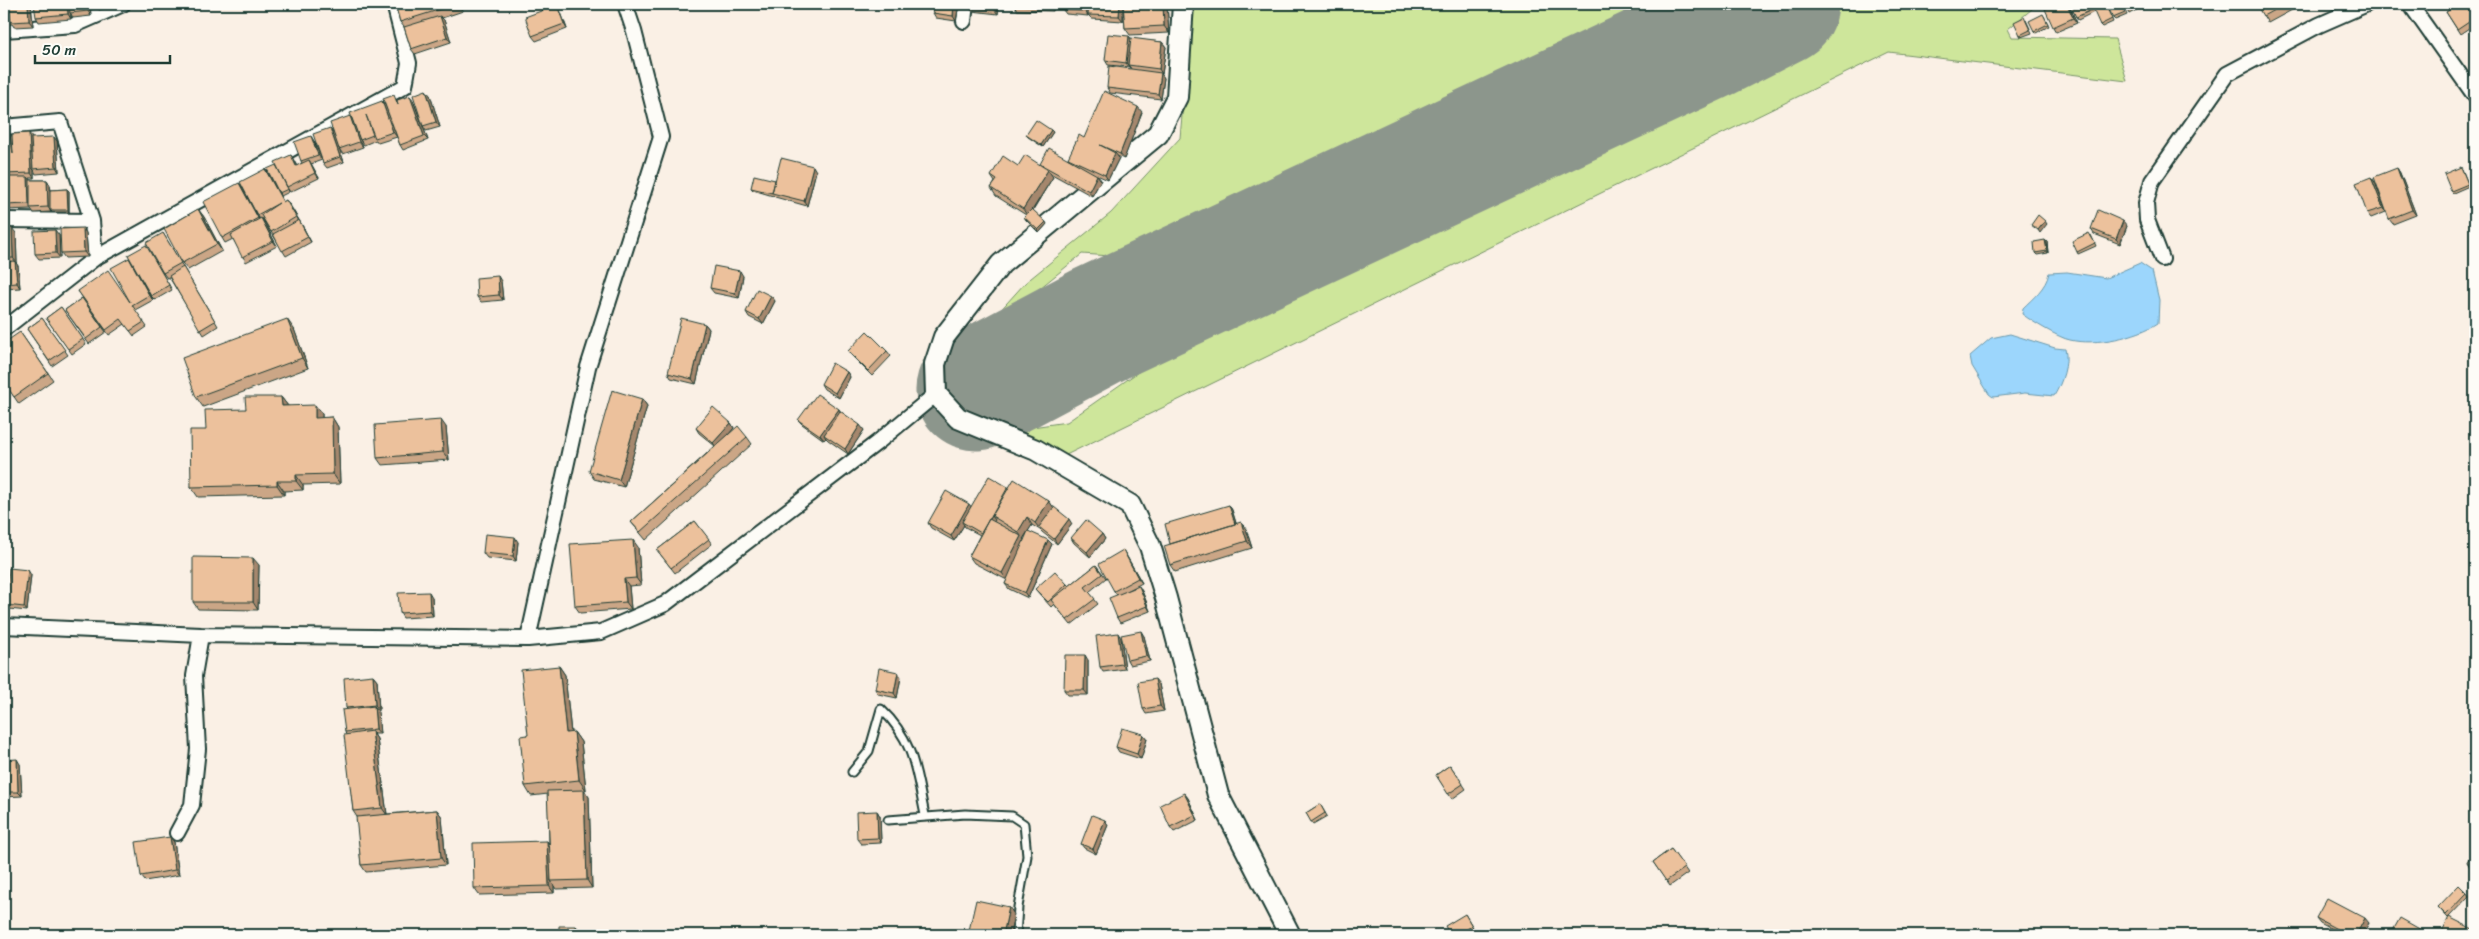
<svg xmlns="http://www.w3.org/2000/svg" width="2479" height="939" font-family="Sriracha,sans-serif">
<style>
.green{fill:#cee69b;stroke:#769268}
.water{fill:#9cd6fc;stroke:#6a99ac}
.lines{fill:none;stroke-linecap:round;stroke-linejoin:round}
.runway{stroke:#8c968c;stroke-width:121}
.service-casing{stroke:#1f3d34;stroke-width:11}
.minor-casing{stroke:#1f3d34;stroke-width:18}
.secondary-casing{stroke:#1f3d34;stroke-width:24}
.service{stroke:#fdfcf7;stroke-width:7}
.minor{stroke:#fdfcf7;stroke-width:14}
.secondary{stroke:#fdfcf7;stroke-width:20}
.wall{fill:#cba686;stroke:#1f3d34}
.shaded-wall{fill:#a5876d;stroke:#1f3d34}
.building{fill:#ecc19c;stroke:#1f3d34}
</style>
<rect width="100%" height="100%" fill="#faf0e5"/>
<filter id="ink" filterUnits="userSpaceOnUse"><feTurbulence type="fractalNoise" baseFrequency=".02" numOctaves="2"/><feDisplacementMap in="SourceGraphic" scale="10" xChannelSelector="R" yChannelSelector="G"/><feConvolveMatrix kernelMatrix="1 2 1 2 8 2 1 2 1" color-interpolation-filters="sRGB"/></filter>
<g filter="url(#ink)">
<path class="green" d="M1192,4H1696L1167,260L1082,254L998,322L968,373L973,406L997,418L1032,427L1067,422L1198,330L1207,319L1850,4H2038L2008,29L2012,37L2115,39L2127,81L1889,52L1066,455L972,416L963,391L968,356L988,324L1025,283L1111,213L1180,138Z"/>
<path class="water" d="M2140,263L2152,271L2159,300L2158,323C2137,337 2095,346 2070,340C2059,338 2031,321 2022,314L2023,308C2033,298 2046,288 2049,273L2067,272L2106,278Z
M2010,334L2055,348L2065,349C2069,363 2062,383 2054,396L2025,393L1993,397L1989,394L1972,366L1970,356L1991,338Z"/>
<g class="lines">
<path class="runway" d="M976,390L1100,324L1709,39L1778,4"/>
<g class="service-casing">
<path id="service" d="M852,772L869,751L881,709C915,741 916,773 925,815
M888,820L965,814L1012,816L1024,824L1027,856L1018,907L1016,935"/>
</g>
<g class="minor-casing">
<path id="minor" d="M2410,4L2475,96
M964,21L966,4
M4,30L75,25L123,4
M4,127L60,122L92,221L95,258
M4,220L92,221
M2162,259L2147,220L2146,203L2152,181L2227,74L2319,25L2367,4
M4,329L95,258L405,86L409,63L394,4
M4,626L201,635L528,639L601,632L665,604L878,442L936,394
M528,639L588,367L661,137L634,31L625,4
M177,833L192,805L198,749L194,676L201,635"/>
</g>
<g class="secondary-casing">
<path id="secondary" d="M1183,4L1177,97L1158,134L1001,264L944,337L935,364L936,394L958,418L1036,450L1130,505L1150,546L1166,598L1218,795L1290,935"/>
</g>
<use href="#service" class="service"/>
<use href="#minor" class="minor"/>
<use href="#secondary" class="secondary"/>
</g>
<path class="wall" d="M4,4H31L33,26L14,27L12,24L4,25Z
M90,4L91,16L73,18L71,14V19L39,22L36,17Z
M95,4H116L99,10Z
M395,4H461L463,11L442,18L444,20L451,42L415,54L411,49L404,27L400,22Z
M644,4H662L648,9Z
M923,4H959L956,21L936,18L933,13L934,7L923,5Z
M999,4L998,14L972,11L969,6Z
M1014,4H1054L1053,11L1017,10L1014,5Z
M1063,4H1167L1169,33L1130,35L1125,28L1123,4V21L1092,19L1088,15V12V16L1066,14L1063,10Z
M2068,4L2077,23L2056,32L2053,27Z
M2070,4H2090L2094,12L2078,20Z
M2099,4H2106L2113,22L2102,27L2100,25Z
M2122,4L2127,15L2115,20L2113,18Z
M2124,4H2141L2142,7L2129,14Z
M2256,4H2303L2268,23Z
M2475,4V24L2460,34L2446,12Z
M560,10L567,29L536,41L532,36Z
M2044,16L2049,26L2036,33L2034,31Z
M2026,20L2032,33L2021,37L2020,35Z
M1129,36L1131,39L1162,42L1166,47L1162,74H1161L1164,78L1161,99L1110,93L1107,88L1131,69L1130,67L1108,65L1105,60Z
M430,95L440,127L426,131L423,126Z
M410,96L413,100L428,140L403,150L400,145L397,137L378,143L376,140L364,145L361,141L363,147L343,154L339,149L338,145L344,162L327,168L323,163L333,132L350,116L353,120L382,101L385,106L398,100Z
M1142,112L1124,159L1117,156L1119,158L1108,180L1097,175L1101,180L1092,196L1050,173L1053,177L1033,210L1047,224L1039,233L1026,220L1024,217L1026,215L996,196L991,188L995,182L991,176L1018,166L1041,165L1069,160L1068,158L1084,138Z
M1051,130L1053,132L1043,147L1028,137L1026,135Z
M4,135L57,141L59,172L36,174L34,170V178H30L31,180H47L50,185L51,190L67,189L69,191V212H52L51,211V212L34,213L31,209L5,210L4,208Z
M314,141L322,160L311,164L319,178L290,192L288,189L289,192L281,196L279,193L276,165L291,155L297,166L302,163L301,161Z
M2397,168L2400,173L2416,215L2393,224L2389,219Z
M2462,169L2469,186L2453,193L2451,191Z
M816,171L807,206L775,197L773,195V196L753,190L751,188L775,180Z
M269,174L283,202L286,200L290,205L302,225L311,242L286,256L263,219H262L277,246L246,262L233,239L225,243L222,238L239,183L243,188L259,219H260L257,215Z
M2371,177L2375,182L2386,212L2371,218L2367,213Z
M198,209L204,217L222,251L188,270L182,263Z
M2127,226L2120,244L2094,234L2091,229Z
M83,228L86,233L88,257L65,258L61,253Z
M4,229L16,233L17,263H16L18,266L20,288L4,289Z
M163,233L218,326L204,335L169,277L167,278L163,273Z
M59,235L60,258L39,259L35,254Z
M2091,235L2096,246L2078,254L2077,252Z
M2047,242L2048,253L2037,255L2035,253Z
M149,250L172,290L155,300L151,296Z
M129,258L153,300L135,310L147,327L134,336L125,324L109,335L78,291L129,301Z
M743,276L739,298L714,293L710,288Z
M501,281L503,300L481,302L477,297Z
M771,296L775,301L763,324L749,317L746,312Z
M82,298L106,332L89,344L65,310Z
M61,307L86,344L72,354L46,318Z
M42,318L68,355L52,366L27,329Z
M705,324L709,329L696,384L671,378L668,373Z
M294,329L308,368L203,407L196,397Z
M20,332L53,380L19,404L4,382Z
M848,351H887L891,356L872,376L851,355Z
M847,372L850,377L839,398L824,389L821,384Z
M281,397L288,406L322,414V418L332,417L338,427L340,484L303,485V490L284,491V495L198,497L191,487L206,430L246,409Z
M642,399L647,406L624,487L594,479L589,471Z
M839,409L840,411L864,430L848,454L828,440L826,438L824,440L802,424L798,420Z
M731,423L734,428L728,435L747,437L752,444L646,540L631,522L715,446L699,433L696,428Z
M446,427L449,460L382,465L377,458Z
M1008,487L1049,501L1054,508L1072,524L1057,544L1042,532L1040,530L1032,525L1023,539L1024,540L1052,544L1028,598L1009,589L1005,584L1007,580L974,563L969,556L980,535L965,527L964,525L954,541L931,528L928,523L971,507Z
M1229,505L1232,510L1236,523L1246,529L1252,548L1175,572L1170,565L1171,544Z
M695,521L712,544L675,573L657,550Z
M1102,534L1105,539L1090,557L1074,543L1071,538Z
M518,542L516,561L487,558L483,553Z
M638,547L641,585L629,586L631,609L580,613L575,606Z
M1126,555L1142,583L1127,591H1142L1150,611L1120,623L1117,618V595L1114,591Z
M259,565L258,610L198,609L193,602Z
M1096,565L1106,578L1089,592L1098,604L1071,625L1054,604L1051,607L1035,589L1067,584L1069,586Z
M31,575L27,611L9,609L6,605Z
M432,597L433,616L403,618L400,613Z
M1144,636L1150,661L1130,665L1127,660Z
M1121,638L1125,669L1103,672L1100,667Z
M1088,660V695H1068L1064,690Z
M559,666L565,675L571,733L574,732L581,742L586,790H584L589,797L592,888L556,889L554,886V893L479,895L474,888L547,841L549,844L548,794L531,796L525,786L528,735Z
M373,675L377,680L379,710H377L380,734H374L377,739L387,814L437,810L442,817L446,865L366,872L361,865L357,817L353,811L346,735L345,732L347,709L346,708Z
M901,677L897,698L878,694L875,689Z
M1159,684L1164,711L1146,714L1143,709Z
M1143,734L1147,739L1141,759L1119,752L1116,747Z
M4,760L20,764L22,796L4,797Z
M1450,765L1466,789L1452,799L1436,775Z
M1184,793L1188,798L1198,820L1174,832L1170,827Z
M1320,804L1327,816L1313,824L1306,813Z
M877,811L880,816L881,843L861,844L857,839Z
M1105,820L1108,825L1096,854L1084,848L1081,844Z
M174,842L179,875L145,881L141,876Z
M2475,848V870L2470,867L2467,862Z
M1671,849L1688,873L1670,886L1653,862Z
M2467,893L2469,896L2448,918L2438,907Z
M1465,914L1474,929L1463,935H1450Z
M2316,918L2369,923L2362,935H2343L2320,923Z"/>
<path class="shaded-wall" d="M8,4H11L12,22L9,19Z
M28,4H31L33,26L29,21Z
M67,4H70L71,19L68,14Z
M87,4H90L91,16L88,11Z
M458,4H461L463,11Z
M954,4H959L956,21L953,16Z
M995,4H999L998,14L994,9Z
M1050,4H1054L1053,11L1050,7Z
M1085,4H1089L1088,16L1085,11Z
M1120,4H1123V21L1119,16Z
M1163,4H1167L1169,33L1164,26Z
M2067,4L2069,5L2077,23L2073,18Z
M557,5L560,10L567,29L564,24Z
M440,16L444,20L451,42L447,37Z
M1129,36L1133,41L1128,65L1130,68L1126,63Z
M1162,42L1166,47L1162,74L1159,69Z
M1161,73L1164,78L1161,99L1158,94Z
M426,90L430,95L440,127L436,122Z
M410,96L413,100L428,140L424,136Z
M382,101L386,106L397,137L393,132Z
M1138,107L1142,112L1124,159L1120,154Z
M350,116L353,120L363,147L359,142Z
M330,128L334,133L344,162L340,157Z
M1051,130L1053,132L1043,147L1041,145Z
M29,133L32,138L33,169L34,170V178L31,173Z
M311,136L314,141L322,160L318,155Z
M54,137L57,141L59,172L56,167Z
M1115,153L1119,158L1108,180L1105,175Z
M309,160L312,165L319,178L315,173Z
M813,166L816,171L807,206L804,201Z
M2397,168L2400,173L2416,215L2412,210Z
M265,169L269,174L286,207L283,202Z
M1048,170L1053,177L1028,217L1023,209Z
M1097,175L1101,180L1092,196L1089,191Z
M28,177L32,182V208L29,204Z
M2371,177L2375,182L2386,212L2383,208Z
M47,180L50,185L51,210H50L51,212L48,207Z
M239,183L243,188L261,223L258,218Z
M67,189L69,191V212L68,210Z
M286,200L302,225L311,242L308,237L299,221Z
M198,209L204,217L222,251L217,244Z
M261,218L265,223L277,246L273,241Z
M2045,221L2047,224L2040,233L2038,230Z
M2123,221L2127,226L2120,244L2116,239Z
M1046,222L1047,224L1039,233L1038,230Z
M12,228L16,233L17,263L13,258Z
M83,228L86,233L88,257L84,252Z
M55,230L59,235L60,258L56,253Z
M2045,240L2047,242L2048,253L2047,251Z
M129,258L132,263L153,300L149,295Z
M15,261L18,266L20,288L17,283Z
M740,271L743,276L739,298L735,293Z
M498,276L501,281L503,300L499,295Z
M771,296L775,301L763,324L759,319Z
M287,319L294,329L308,368L302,358Z
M705,324L709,329L696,384L692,379Z
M847,372L850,377L839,398L835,393Z
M281,397L288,406H282Z
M642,399L647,406L624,487L619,480Z
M315,405L322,414V427L315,418Z
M839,409L842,414L824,435L826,438L824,440L820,435Z
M332,417L338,427L340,484L333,474Z
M441,420L446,427L449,460L443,452Z
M731,423L734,428L717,448L713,443Z
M860,425L864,430L848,454L845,449Z
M296,475L303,485V490L296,481Z
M277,481L284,491V495L277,485Z
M1049,501L1054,508L1039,528L1035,523Z
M969,504L973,509L962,522L964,525L954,541L951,536Z
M1229,505L1232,510L1238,530L1235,525Z
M992,516L995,520L985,538L981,533Z
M1027,517L1032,525L1023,539L1026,543L1007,580L1002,573L1021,536L1018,532Z
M1069,519L1072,524L1057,544L1054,539Z
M1241,522L1246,529L1252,548L1247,541Z
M1102,534L1105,539L1090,557L1087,552Z
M515,537L518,542L516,561L513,556Z
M633,540L638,547L641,585L636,578Z
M1048,540L1052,544L1028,598L1025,593Z
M1123,550L1126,555L1142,583L1138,578Z
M253,558L259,565L258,610L253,602Z
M28,570L31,575L27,611L24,607Z
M624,579L629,586L631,609L626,602Z
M1139,586L1142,591L1150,611L1147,606Z
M429,592L432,597L433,616L430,611Z
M1141,631L1144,636L1150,661L1146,656Z
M1118,633L1121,638L1125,669L1122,664Z
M1085,655L1088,660V695L1084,690Z
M559,666L565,675L572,743L566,733Z
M898,672L901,677L897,698L894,693Z
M373,675L377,680L379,710L375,705Z
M1155,679L1159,684L1164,711L1160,706Z
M374,706L378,711L380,734L376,729Z
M372,731L377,739L387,815L382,808Z
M574,732L581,742L586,790L579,780Z
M1143,734L1147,739L1141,759L1137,754Z
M17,759L20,764L22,796L18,792Z
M584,790L589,797L592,888L587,880Z
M1184,793L1188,798L1198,820L1195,815Z
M437,810L442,817L446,865L441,858Z
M877,811L880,816L881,843L878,838Z
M1105,820L1108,825L1096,854L1093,849Z
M170,837L174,842L179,875L175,870Z
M547,841L552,848L551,881L554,886V893L549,886Z
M1009,907L1014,914L1010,935H1003Z
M2365,918L2369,923L2362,935H2356Z
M576,926L578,928V935H576Z
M2423,931L2426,935H2421Z"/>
<path class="building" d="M4,4H8L9,19L4,20Z
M9,4H28L29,21L11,22Z
M34,4H67L68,14L36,17Z
M69,4H87L88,11L70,13Z
M395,4H457L400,22Z
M934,4H954L953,16L933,13Z
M969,4H995L994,9L969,6Z
M1014,4H1050V7L1014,5Z
M1063,4H1085V11L1063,10Z
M1089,4H1120L1119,16L1088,15Z
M1123,4H1163L1164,26L1125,28Z
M2056,4H2067L2073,18L2053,27L2045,9Z
M2070,4H2090L2092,10L2076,17Z
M2099,4H2105L2112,19L2100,25L2092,7Z
M2107,4H2121L2125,13L2113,18Z
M2124,4H2140L2141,5L2127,11Z
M2256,4H2285L2263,16Z
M2459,4H2475V17L2457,29L2446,12Z
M557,5L564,24L532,36L525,17Z
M2043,14L2048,24L2034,31L2029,21Z
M440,16L447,37L411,49L404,27Z
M2024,17L2030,30L2020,35L2014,22Z
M1108,34L1129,36L1126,63L1105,60Z
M1131,38L1162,42L1159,69L1128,65Z
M1109,66L1161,73L1158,94L1107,88Z
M426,90L436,122L423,126L413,95Z
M1104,91L1138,107L1120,154L1100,145L1115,153L1105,175L1068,158L1079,135L1084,138Z
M394,95L398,105L397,100L410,96L424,136L400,145L383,99Z
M382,101L393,132L375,138L366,115L373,135L360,140L350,113Z
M350,116L359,142L339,149L330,123Z
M1036,120L1051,130L1041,145L1026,135Z
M2475,121V133L2471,123Z
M330,128L340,157L323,163L313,134Z
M29,133L31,173L4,174V135L10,134L13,154L12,134Z
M311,136L318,155L301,161L294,142Z
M54,137L56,167L33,169L31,138Z
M1049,148L1097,175L1089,191L1040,164Z
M291,155L296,166L309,160L315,173L287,187L275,162Z
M1025,155L1048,170L1023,209L991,188L997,180L991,176L1003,156L1018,166Z
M781,158L813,166L804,201L772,193Z
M276,165L288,189L279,193L267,169Z
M2461,167L2468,184L2451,191L2444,174Z
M2397,168L2412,210L2389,219L2374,177Z
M265,169L283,202L286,200L296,217L271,232L261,215L279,203L257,215L240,182Z
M754,175L775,180L772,193L751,188Z
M4,177H28L29,204L4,205Z
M2371,177L2383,208L2367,213L2356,183Z
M30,180H47L48,207L30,208Z
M239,183L258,218L222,238L203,202Z
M67,189L68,210H50V190Z
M198,209L217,244L182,263L164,229Z
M1032,209L1046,222L1038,230L1024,217Z
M2098,210L2123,221L2116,239L2091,229Z
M2038,215L2045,221L2038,230L2031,225Z
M261,218L273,241L242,257L231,235Z
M299,220L308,237L282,251L273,234Z
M12,228L13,258H4V229Z
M83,228L84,252L61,253L60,229Z
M55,230L56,253L35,254L34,231Z
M163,233L181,263L163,273L146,243Z
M2089,233L2095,243L2077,252L2072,241Z
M2045,240L2047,251L2035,253L2034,242Z
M146,245L169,285L151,296L128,255Z
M129,258L149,295L132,305L144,322L130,331L121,319L106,330L78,291L108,270L130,302L111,268Z
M15,261L17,283L4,284V262Z
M714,266L740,271L735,293L710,288Z
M183,267L215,321L200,330L169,276Z
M498,276L499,295L477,297L476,278Z
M757,289L771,296L759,319L746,312Z
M82,298L102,327L86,339L65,310Z
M61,307L83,339L68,349L46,318Z
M42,318L65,350L49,361L27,329Z
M681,318L705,324L692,379L668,373Z
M287,319L302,358L196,397L182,358Z
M867,331L887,351L868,371L848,351Z
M20,332L48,373L14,397L4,382V343Z
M832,363L847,372L835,393L821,384Z
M612,390L642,399L619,480L589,471Z
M817,394L839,409L820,435L798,420Z
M245,397H281L282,406L315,405V418L332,417L333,474L296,475V481H277V485L191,487L190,430H206L205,410L246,409Z
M713,407L731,423L713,443L696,428Z
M840,411L860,425L845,449L824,435Z
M441,420L443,452L377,458L375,425Z
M738,426L747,437L640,532L631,522Z
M989,476L1008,487L990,519H989L981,533L962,522Z
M1014,479L1049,501L1035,523L1027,517L1018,532L992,516Z
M946,491L969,504L951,536L928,523Z
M1229,505L1235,524L1170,544L1165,524Z
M1054,507L1069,519L1054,539L1039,527Z
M989,519L1021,536L1002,573L969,556Z
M1086,520L1102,534L1087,552L1071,538Z
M695,521L709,539L671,568L657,550Z
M1241,522L1247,541L1170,565L1164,546Z
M1028,531L1048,540L1025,593L1005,584Z
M485,534L515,537L513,556L483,553Z
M633,540L636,578L624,579L626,602L575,606L570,544Z
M1123,550L1138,578L1114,591L1099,564Z
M193,557L253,558V602H193Z
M1096,565L1102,574L1085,587L1095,599L1067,620L1051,600Z
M9,568L28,570L24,607L6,605Z
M1055,571L1067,584L1048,602L1035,589Z
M1139,586L1147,606L1117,618L1109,598Z
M429,592L430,611L400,613L398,593Z
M1141,631L1146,656L1127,660L1121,635Z
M1118,633L1122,664L1100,667L1096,636Z
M1065,655H1085L1084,690H1064Z
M559,666L566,733L574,732L579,780L525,786L520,736L528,735L521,670Z
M879,668L898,672L894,693L875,689Z
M373,675L375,705L346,708L344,678Z
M1155,679L1160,706L1143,709L1138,682Z
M374,706L376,729L345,732L342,710Z
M1122,728L1143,734L1137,754L1116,747Z
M372,731L382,808L353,811L344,735Z
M17,759L18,792H4V760Z
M1450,765L1463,784L1448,794L1436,775Z
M584,790L587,880L551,881L547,791Z
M1184,793L1195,815L1170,827L1160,805Z
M1320,804L1325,813L1311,822L1306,813Z
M437,810L441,858L361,865L356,817Z
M877,811L878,838L857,839L856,812Z
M1092,815L1105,820L1093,849L1081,844Z
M170,837L175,870L141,876L136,842Z
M547,841L549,886L474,888L473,843Z
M2475,848V867L2467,862Z
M1671,849L1685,868L1666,881L1653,862Z
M2459,885L2467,893L2446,915L2438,907Z
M2327,898L2365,918L2356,935H2348L2316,918Z
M976,900L1009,907L1003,935H968Z
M1465,914L1472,926L1457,935H1450L1445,926Z
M2449,917L2475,930V935H2444L2441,934Z
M2400,918L2423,931L2421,935H2393L2391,934Z
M559,926H576V935H559Z
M2225,932L2226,935H2220Z"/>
</g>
<rect width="2479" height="939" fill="none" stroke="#fdfcf7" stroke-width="20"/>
<rect x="10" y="10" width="2459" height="919" fill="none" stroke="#1f3d34" stroke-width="2" filter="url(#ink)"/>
<path d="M35 55v8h135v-8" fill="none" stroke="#1f3d34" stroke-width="2.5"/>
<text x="42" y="55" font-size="15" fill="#1f3d34" stroke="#fdfcf7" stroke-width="4" paint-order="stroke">50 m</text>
</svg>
